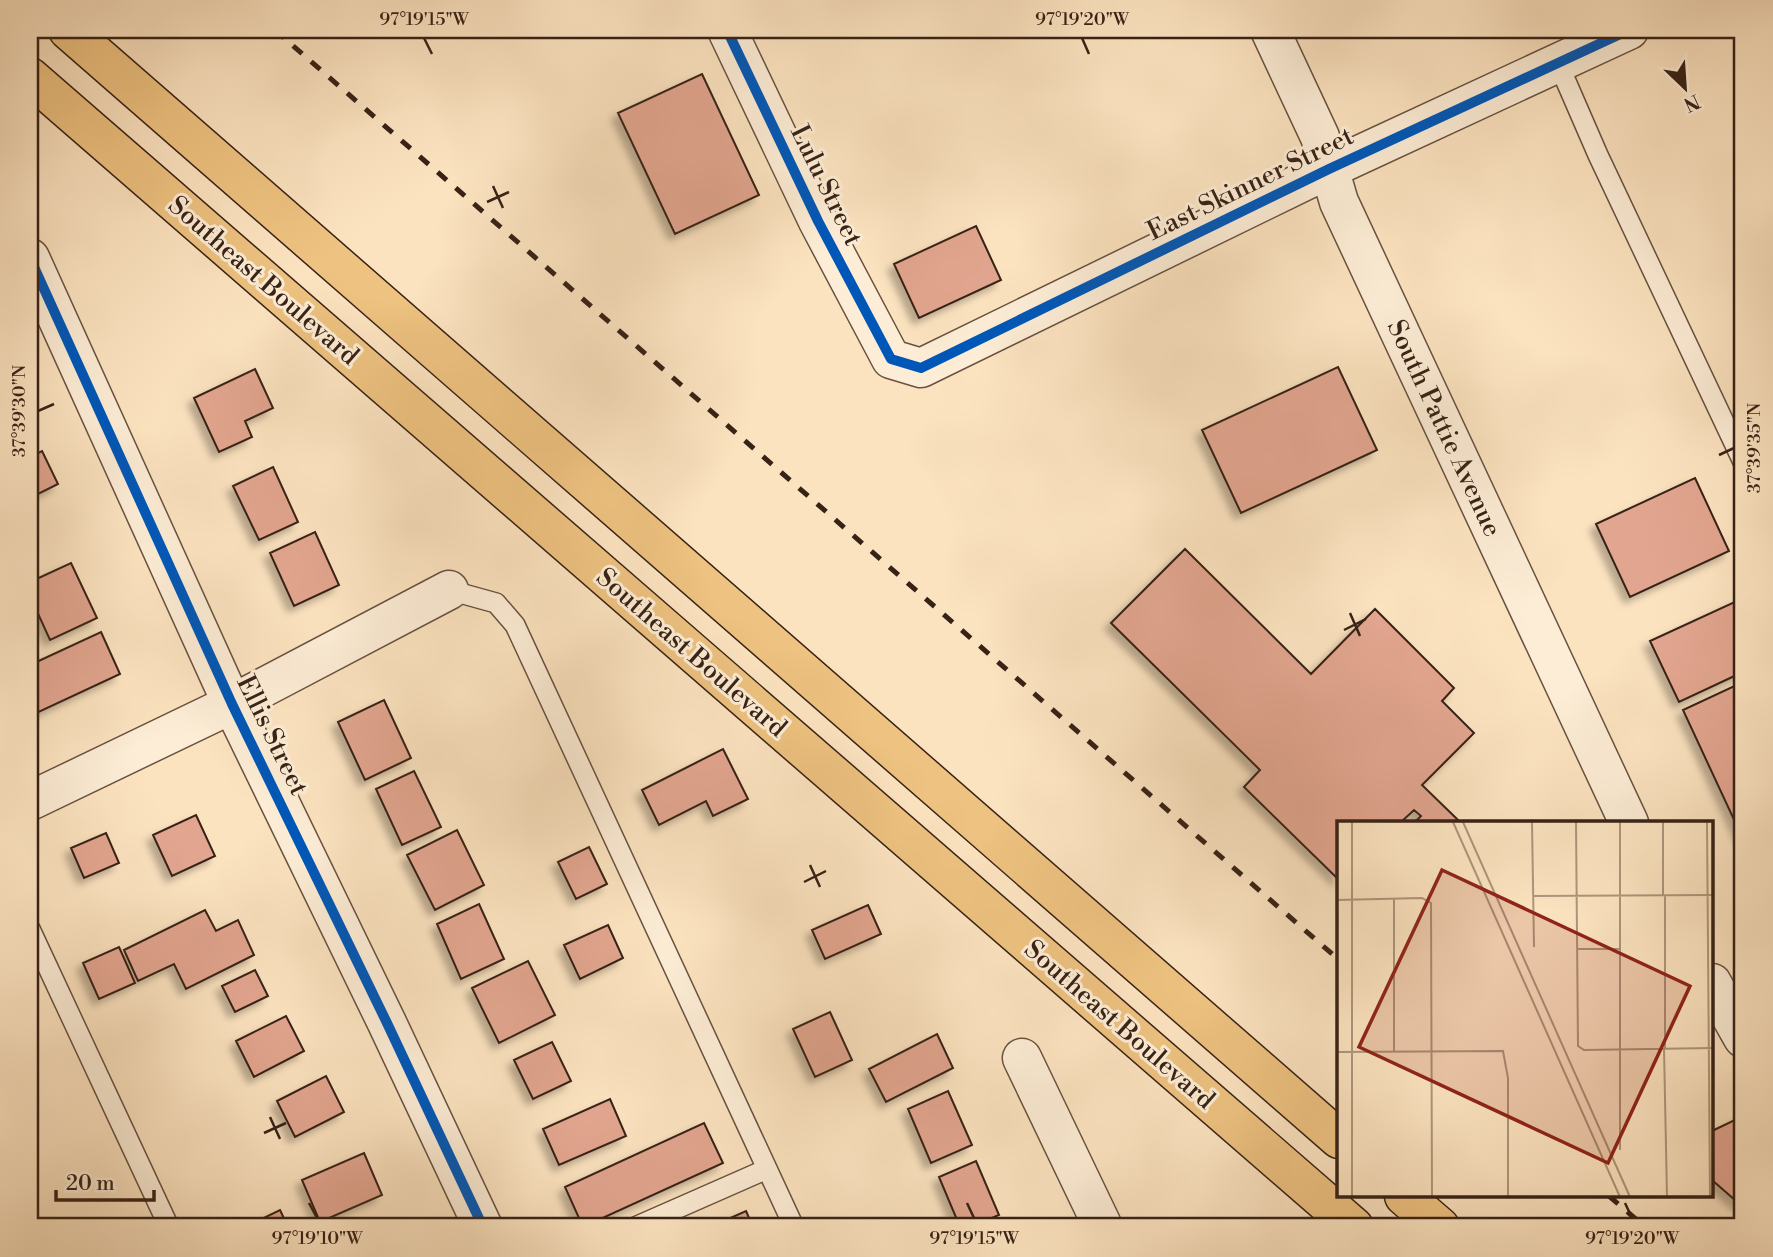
<svg xmlns="http://www.w3.org/2000/svg" width="1773" height="1257" font-family="'Libre Bodoni',serif">
<style>
.building{fill:#e2a58f;stroke:#372216;stroke-width:2;filter:url(#shadow)}
.lines{fill:none;stroke-linecap:round;stroke-linejoin:round}
.lane-casing{stroke:#685240;stroke-width:22}
.street-casing{stroke:#685240;stroke-width:41}
.primary-casing{stroke:#372216;stroke-width:41}
.lane{stroke:#fdedd6;stroke-width:19}
.street{stroke:#fdedd6;stroke-width:38}
.primary{stroke:#eec280;stroke-width:38}
.rail{stroke:#372216;stroke-width:5;stroke-dasharray:12 12;stroke-linecap:butt}
.cycleway-casing{stroke:#fdedd6;stroke-width:15}
.cycleway{stroke:#0057b8;stroke-width:10}
.ticks{fill:none;stroke:#372216;stroke-width:2.5}
.labels{text-anchor:middle;stroke-width:6;stroke-linejoin:round;paint-order:stroke}
.street-label{font-size:26px;fill:#372216;stroke:#fdedd6}
.inset-road{fill:none;stroke:#ad967c;stroke-width:2}
.view{fill:#8f2418;fill-opacity:0.15;stroke:#8f2418;stroke-width:3.5}
.inset-edge{fill:none;stroke:#372216;stroke-width:3.5}
.neatline{fill:none;stroke:#372216;stroke-width:2.5}
.ticks-label{font-size:18px;text-anchor:middle;fill:#372216}
</style>
<defs>
<filter id="shadow"><feDropShadow dx="-6" dy="6" stdDeviation="3.5" flood-color="#0004"/></filter>
</defs>
<rect width="100%" height="100%" fill="#fce3c0"/>
<filter id="stains"><feTurbulence type="fractalNoise" baseFrequency=".00286" numOctaves="4"/><feColorMatrix values="0 0 0 0 .2 0 0 0 0 .09 0 0 0 0 .02 0 0 0 .5 -.17"/></filter>
<radialGradient id="worn" r=".72"><stop offset=".6" stop-color="#630" stop-opacity="0"/><stop offset="1" stop-color="#630" stop-opacity=".3"/></radialGradient>
<path class="building" d="M702,74L759,195L675,234L618,113Z
M976,226L1001,280L919,318L894,264Z
M1338,367L1377,450L1241,513L1202,430Z
M255,369L273,408L245,421L252,437L219,452L194,398Z
M42,451L58,484L30,498V457Z
M273,467L298,522L259,540L233,486Z
M1695,478L1729,551L1630,597L1596,524Z
M315,532L339,585L294,606L270,553Z
M1185,549L1311,674L1375,609L1454,688L1442,701L1474,733L1422,785L1458,820L1454,823H1414L1421,816L1414,810L1400,823H1339V880L1244,787L1260,770L1111,623Z
M71,563L97,618L50,640L30,596V582Z
M1739,600L1743,608V672L1679,702L1650,641Z
M101,632L120,674L30,716V665Z
M1743,682V839L1683,710Z
M384,700L411,758L365,780L338,722Z
M723,749L748,799L713,816L706,801L659,825L642,790Z
M414,771L441,827L402,845L376,789Z
M196,815L215,856L172,876L153,835Z
M457,830L484,885L435,910L407,855Z
M106,833L119,863L84,878L71,848Z
M589,847L607,884L576,899L558,862Z
M479,904L504,959L461,979L437,924Z
M868,905L881,934L825,959L812,930Z
M205,910L216,931L238,920L254,955L186,989L174,964L138,981L124,950Z
M608,925L623,958L580,979L564,945Z
M119,947L135,983L99,999L83,963Z
M528,961L555,1015L499,1043L472,988Z
M255,970L268,996L235,1012L222,986Z
M830,1012L852,1060L815,1077L793,1029Z
M286,1016L304,1051L254,1077L236,1041Z
M937,1034L953,1068L886,1102L869,1069Z
M552,1042L571,1081L533,1099L514,1060Z
M326,1076L344,1112L295,1137L277,1101Z
M948,1091L972,1145L931,1163L908,1109Z
M610,1099L626,1136L559,1165L543,1129Z
M1743,1116V1207L1712,1180V1131Z
M704,1123L723,1163L583,1227L565,1187Z
M364,1153L382,1195L320,1222L302,1180Z
M976,1161L999,1215L970,1227H960L939,1177Z
M280,1210L288,1227H245Z
M746,1211L753,1227H710Z
M135,1218L139,1227H115Z"/>
<g class="lines">
<g class="lane-casing">
<path id="lane" d="M1558,63L1598,155L1743,462
M449,590L496,603L515,625L794,1227
M30,929L169,1227
M635,1227L767,1169"/>
</g>
<g class="street-casing">
<path id="street" d="M727,30L818,221L891,359L921,368L1329,169L1629,30
M1270,30L1320,137L1339,202L1629,823
M30,258L232,704L387,1023L483,1227
M30,801L232,704L449,590
M1712,983L1743,1038
M1022,1058L1103,1227"/>
</g>
<g class="primary-casing">
<path id="primary" d="M68,30L1339,1139
M30,77L1354,1227
M1404,1196L1440,1227"/>
</g>
<use href="#lane" class="lane"/>
<use href="#street" class="street"/>
<use href="#primary" class="primary"/>
<path class="rail" d="M275,30L1339,960
M1609,1196L1645,1227"/>
<g class="cycleway-casing">
<path id="cycleway" d="M727,30L818,221L891,359L921,368L1329,169L1629,30
M30,258L232,704L387,1023L483,1227"/>
</g>
<use href="#cycleway" class="cycleway"/>
</g>
<path class="ticks" d="M424,38L432,54M1082,38L1089,54M493,186L503,208M487,202L509,192M38,411L54,404M1719,455L1734,448M1350,613L1360,636M1344,630L1366,619M810,865L820,887M804,882L826,871M270,1117L280,1139M264,1133L286,1123M309,1203L317,1218M967,1203L974,1218M1625,1203L1632,1218"/>
<g class="labels">
<g class="street-label">
<text transform="translate(1250 183) rotate(-26)" y="9">East Skinner Street</text>
<text transform="translate(827 185) rotate(64)" y="9">Lulu Street</text>
<text transform="translate(264 280) rotate(41)" y="9">Southeast Boulevard</text>
<text transform="translate(1445 428) rotate(65)" y="9">South Pattie Avenue</text>
<text transform="translate(692 652) rotate(41)" y="9">Southeast Boulevard</text>
<text transform="translate(273 735) rotate(64)" y="9">Ellis Street</text>
<text transform="translate(1120 1024) rotate(41)" y="9">Southeast Boulevard</text>
</g>
</g>
<g transform="translate(1337 821)">
<rect width="376" height="376" fill="#fce3c0"/>
<path class="inset-road" d="M116,1L283,376M126,1L293,376M195,1L197,126M239,1L241,225L247,229L376,227M283,1V329M326,1V74M370,1L373,376M328,74V227M196,75L377,74M0,79L85,77L94,82L95,376M240,128H283M327,227L330,376M0,231L166,230L171,257V376M57,231V78M15,376V1"/>
<path class="view" d="M105,49L353,165L271,342L22,226Z"/>
<rect width="376" height="376" class="inset-edge"/>
</g>
<rect width="1773" height="1257" fill="none" stroke="#fce3c0" stroke-width="77"/>
<g transform="translate(1685 88) rotate(155)" stroke="#fdedd6" stroke-width="5" paint-order="stroke">
<path d="M0-5L12 26L0 18L-12 26Z" fill="#372216"/>
<text y="-10" font-size="19" font-weight="bold" text-anchor="middle" fill="#372216">N</text>
</g>
<path d="M56 1190v10h98v-10" fill="none" stroke="#372216" stroke-width="3.5"/>
<text x="66" y="1190" font-size="21" fill="#372216" stroke="#fdedd6" stroke-width="5" paint-order="stroke">20 m</text>
<rect x="38" y="38" width="1696" height="1180" class="neatline"/>
<g class="ticks-label">
<text x="424" y="25">97°19'15"W</text>
<text x="1082" y="25">97°19'20"W</text>
<text transform="translate(19 411) rotate(-90)" y="6">37°39'30"N</text>
<text transform="translate(1754 448) rotate(-90)" y="6">37°39'35"N</text>
<text x="317" y="1244">97°19'10"W</text>
<text x="974" y="1244">97°19'15"W</text>
<text x="1632" y="1244">97°19'20"W</text>
</g>
<rect width="100%" height="100%" filter="url(#stains)"/>
<rect width="100%" height="100%" fill="url(#worn)"/>
</svg>
